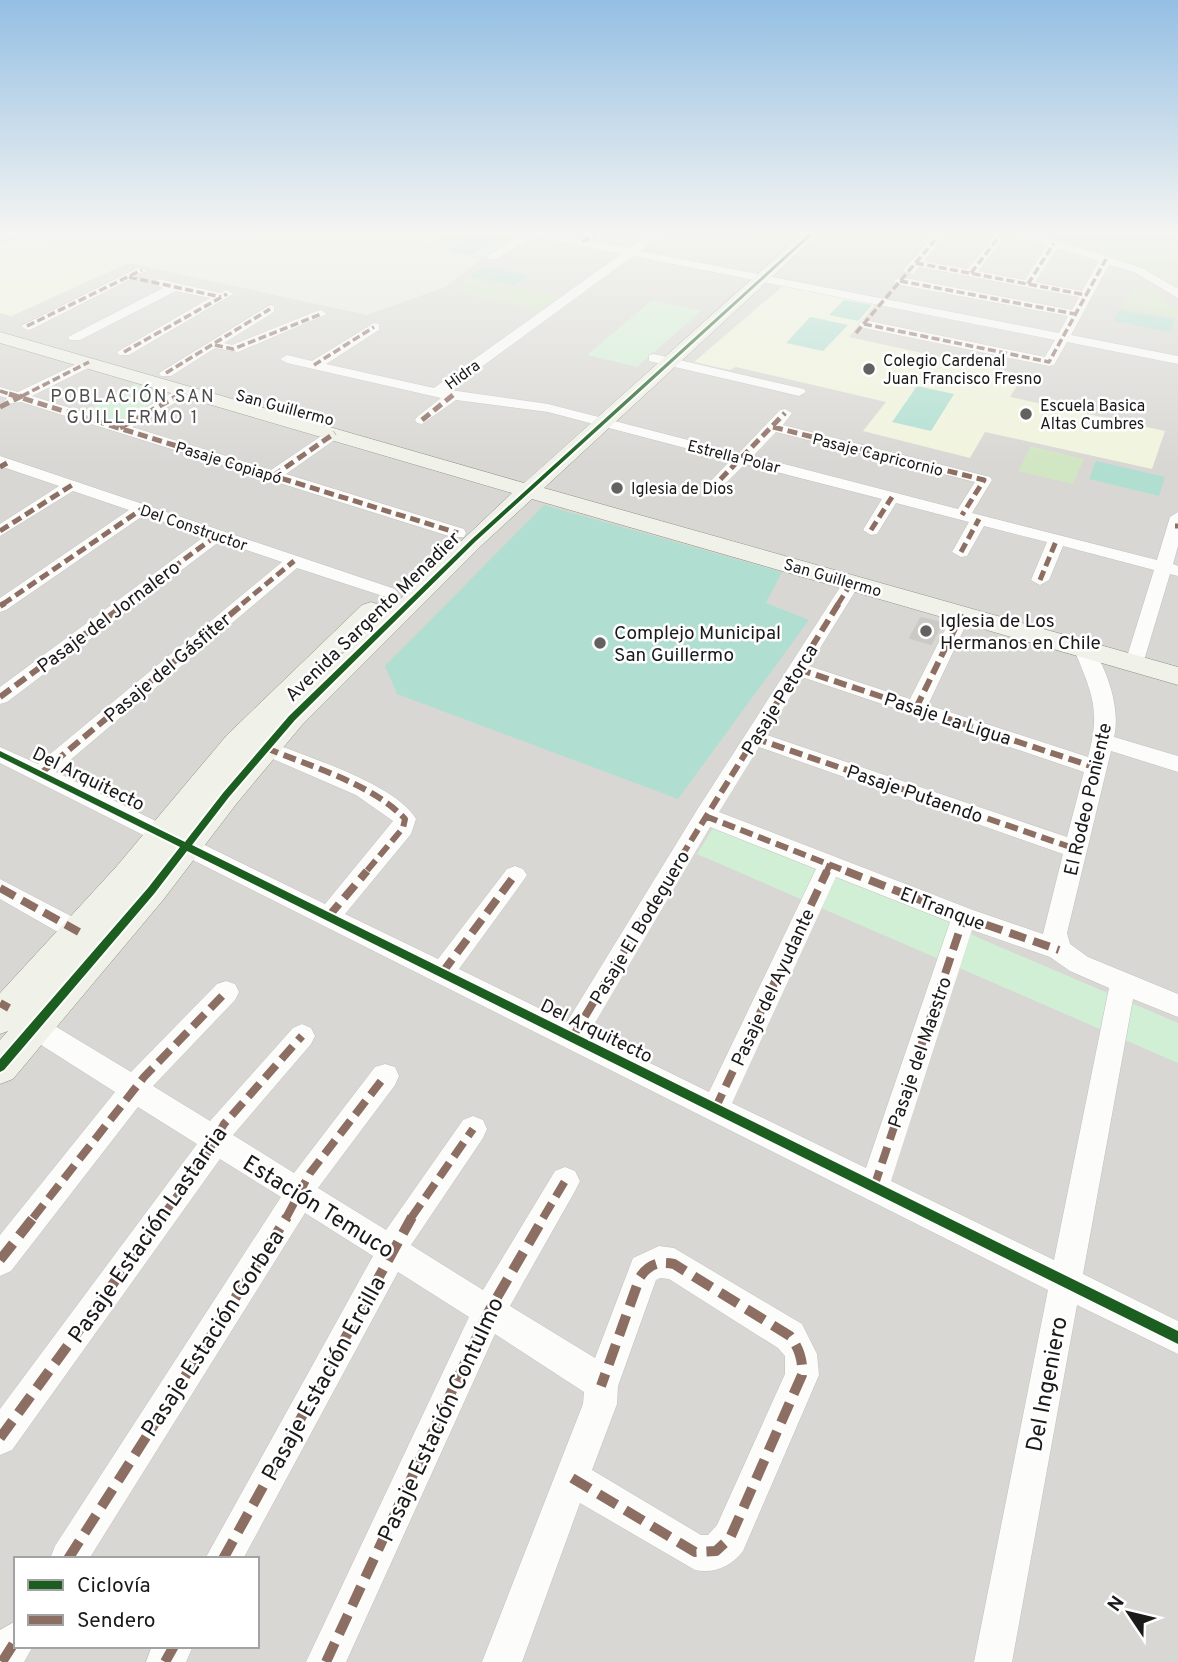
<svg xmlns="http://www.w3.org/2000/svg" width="1178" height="1662" font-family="Overpass,sans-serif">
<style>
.residential{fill:#d8d7d4;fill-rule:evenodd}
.education{fill:#f1f4dd}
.grass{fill:#d1e6c3}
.park{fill:#d1efd5}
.pitch{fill:#b0dfd1}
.building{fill:#cbcac6;stroke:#cccac5;stroke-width:2}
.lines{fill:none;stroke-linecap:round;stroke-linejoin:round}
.street-casing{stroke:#c1c1bf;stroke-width:1}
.secondary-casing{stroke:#8d917d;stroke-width:1}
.primary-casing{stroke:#9d9882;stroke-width:2}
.street{fill:#fcfcfb;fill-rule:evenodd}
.secondary{fill:#f0f1e8;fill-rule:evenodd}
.primary{fill:#eeebe3;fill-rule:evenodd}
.quiet-far4{stroke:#8d6e63;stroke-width:3.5;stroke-dasharray:8 3.5;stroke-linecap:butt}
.quiet-far3{stroke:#8d6e63;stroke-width:5;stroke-dasharray:10 5;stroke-linecap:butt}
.quiet-far2{stroke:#8d6e63;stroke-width:6;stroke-dasharray:13 6;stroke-linecap:butt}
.quiet-far1{stroke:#8d6e63;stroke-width:8;stroke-dasharray:17 8;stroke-linecap:butt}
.quiet{stroke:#8d6e63;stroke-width:10;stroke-dasharray:21 10;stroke-linecap:butt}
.cycleway-casing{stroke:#fff;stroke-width:4}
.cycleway{fill:#1b5e20;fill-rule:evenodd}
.poi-dot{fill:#626260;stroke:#fff;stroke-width:2.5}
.labels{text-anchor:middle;stroke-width:5;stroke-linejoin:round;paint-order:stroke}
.far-poi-label{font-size:16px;fill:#1a1a1a;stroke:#fff;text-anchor:start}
.far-street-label{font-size:16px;fill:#1a1a1a;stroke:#fff}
.far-neighbourhood-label{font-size:18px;letter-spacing:2px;fill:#4d4d4d;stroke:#fff}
.street-label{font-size:19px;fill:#1a1a1a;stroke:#fff}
.poi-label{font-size:19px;fill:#1a1a1a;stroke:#fff;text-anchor:start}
.near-street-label{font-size:23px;fill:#1a1a1a;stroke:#fff}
</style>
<rect width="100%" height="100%" fill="#e9e8e3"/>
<path class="residential" d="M447,233H1032L1123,262L1169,282L1178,290V1662H0V313L12,316L128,263L367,315L445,287L482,259L425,247ZM16,1559H257V1646H16Z"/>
<path class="education" d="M24,238L128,263L11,316L0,313V248Z
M784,285L876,304L849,337L1024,375L1010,397L1165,431L1152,469L985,432L970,458L863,431L886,402L736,367L730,370L694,362Z"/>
<path class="grass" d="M1032,233H1178V290C1148,264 1072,244 1032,233Z
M468,278L517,289L520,287L561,296L540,311L458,292Z
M1149,285L1178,313V318L1123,308L1132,288L1146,291Z
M1031,446L1084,459L1073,484L1018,471Z"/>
<path class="park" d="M447,233L520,235L483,258L425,247Z
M652,300L701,311L637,367L587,355Z
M135,384L172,396L121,424L83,412Z
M713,828L944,919L979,938L1178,1023V1063L697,854Z"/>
<path class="pitch" d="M474,235L497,239L472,255L448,250Z
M485,266L529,276L514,285L470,276Z
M844,300L872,305L858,321L829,315Z
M1119,310L1174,320L1171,332L1114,321Z
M810,317H811L848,325L823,351L786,343Z
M917,386L954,394L931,431L892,422Z
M1096,461L1165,477L1159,496L1089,479Z
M544,505L782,572L766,603L809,620L678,799L397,694L385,666Z"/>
<path class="building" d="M921,618L942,623L931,644L910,638Z"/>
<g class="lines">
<g class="street-casing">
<path id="street" d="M524,233H549L629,248L650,233H662L640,251L1059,333L1068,316L900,285L894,281L900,277L1072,310L1079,297L919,267L913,274L903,271L935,233H947L924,261L968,269L997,233H1007L978,271L1025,280L1047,245L1015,233H1031L1142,268L1178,289V298L1134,272L1109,265L1071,335L1178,356V364L1067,342L1054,365L1049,366L864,328L858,324L864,320L1045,357L1055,340L633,256L450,390L548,404L739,453L780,410L785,409L792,413L783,425L990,477L992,480L972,513L1157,560L1170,517L1178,512V546L1173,564L1178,566V576L1170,574L1142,667H1128L1125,663L1154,570L1063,546L1049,580L1040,585L1031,580L1047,542L984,526L967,556L961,557L952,552L969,522L896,503L877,534L871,535L863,530L882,499L745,464L716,493L710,495L702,490L731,460L548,412L456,400L422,424L417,423L415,420L417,417L441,398L287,363L280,359L287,355L312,361L374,323L379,324V330L326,364L434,388L621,254L534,236L496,259H488V255ZM1057,248L1099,261L1082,291L1035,282ZM776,432L975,482L958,509L753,456Z
M138,268L148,270L32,329L27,330L21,326Z
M159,279L220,293L227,290L233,294L129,355H119L117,352L210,298L176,291L80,340H70L68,337L163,288L153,283Z
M270,305L274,306V312L224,343L232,345L317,311L321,310L327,314L238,352L215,348L171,376H161L159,373Z
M654,354L804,389L806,392L799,396L649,361V355Z
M89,358L96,362L94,365L32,396L118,423L181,388H191V394L132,427L271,470L330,430H340L342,433L340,436L286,474L464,529L466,533L464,537H452L21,402L7,404L5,401L7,398L0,396V387L18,392Z
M0,456L395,589L398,593L389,598L297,568L56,772L325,904L393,821L356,795L259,753L255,748L259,743L266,741L273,743C310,758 397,785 416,819L411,834L345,914L438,959L507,869L515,866L523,869L527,875L523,881L459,969L567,1022L697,810L846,578H858L861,582L809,666L910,699L953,614L962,608L969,610L971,614L928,705L1088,757C1101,709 1092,694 1074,649L1077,645H1091C1107,670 1121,708 1114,737L1178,756V772L1111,751L1067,933L1070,944L1088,957L1178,994V1017L1133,999L1083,1274L1178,1321V1354L1077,1305L1012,1662H974L1048,1290L0,763V747L38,764L282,562L220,541L7,702L0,704V687L205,536L144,515L6,610L0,612V598L129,510L73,491L0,536V524L59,486L0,466ZM802,677L1084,772L1067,837L767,735ZM759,747L1063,854L1043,934L973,910L719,812ZM710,827L816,869L709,1092L589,1033ZM836,877L950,922L866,1168L732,1103ZM972,930L1050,957L1070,971L1109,988L1054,1260L891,1181Z
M0,879L88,925L91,932L88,939L79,942L70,939L0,899Z
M226,981L235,984L239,992L235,1000L153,1086L210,1121L293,1028L302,1024L311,1028L315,1036L311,1044L233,1135L294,1173L375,1067L385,1064L395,1067L399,1076L395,1085L318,1188L386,1230L463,1120L473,1116L483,1120L487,1129L483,1138L411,1245L483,1290L555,1171L565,1167L575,1171L580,1181L575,1191L510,1306L595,1358L633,1258L659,1246L674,1248L802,1324L817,1354L819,1375L743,1551C732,1566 714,1574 695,1570L580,1503L522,1662H482L583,1404L584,1392L495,1334L346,1662H306L469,1317L398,1272L243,1559H205L373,1256L305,1213L89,1559H50L55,1546L281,1197L220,1159L12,1450L0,1455V1409L197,1144L138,1107L11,1271L0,1276V1235L115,1092L27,1036L23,1028L27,1020L36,1016L45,1020L131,1072L217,984ZM660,1278L669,1279L778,1348L785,1356V1374L717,1525L708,1535H701L592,1470L617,1404L618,1386L656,1280Z
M16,1621V1646H33L24,1662H0V1630Z
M152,1646H193L186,1662H146Z"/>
</g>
<g class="secondary-casing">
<path id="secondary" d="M803,233H820L544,488L1178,667V685L532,499L482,545L302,725L237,803L163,900L13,1079L0,1084V1040L8,1031L0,1034V993L116,867L227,735L362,605L371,602L380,605L384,610L380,615L288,705L512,493L0,343V332L524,483Z"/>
</g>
<g class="primary-casing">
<path id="primary" d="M0,233H20L17,237L0,242Z"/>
</g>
<use href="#street" class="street"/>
<use href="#secondary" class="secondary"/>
<use href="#primary" class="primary"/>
<path class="quiet-far4" d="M582,242L597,233
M916,263L1086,295
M971,273L1002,233
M129,277L221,297
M900,281L1075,314
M1028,284L1054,243
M864,324L1049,362L1106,259
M27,326L142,270
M856,333L941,233
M215,345L233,349L321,314
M124,352L227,294
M314,365L374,327
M166,373L270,309
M0,391L15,396
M22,396L89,362
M178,396L186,391"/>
<path class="quiet-far3" d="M9,394L458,533
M0,407L26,394
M422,420L453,395
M773,427L984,480L962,515
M120,428L181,394
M0,467L7,463
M273,476L335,433
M710,490L785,413
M1175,526H1178
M871,530L892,497
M0,531L72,485
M961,552L979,519
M1040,580L1057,539
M3,604L142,509
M124,604L217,535
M242,604L294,561
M838,604L852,582"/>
<path class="quiet-far2" d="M0,606L5,603
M798,669L1097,768
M0,697L127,603
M916,708L962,614
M754,738L1076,849
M266,748C309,766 373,784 405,819L403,828L365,873
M40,774L244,603
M705,816L851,873
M671,873L839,603
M826,873L830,864"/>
<path class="quiet-far1" d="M846,871L964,917L1059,950
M0,888L79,932
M328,917L367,871
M442,973L515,875
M0,1003L9,1008
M572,1038L672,871
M715,1109L827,871
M874,1187L964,917
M33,1218L144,1077L226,992
M161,1218L203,1161L224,1124L302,1036
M286,1218L310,1173L385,1076
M411,1218L473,1129
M543,1218L565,1181"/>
<path class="quiet" d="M0,1260L34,1217
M0,1438L162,1217
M572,1478L695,1552L716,1551L730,1538L802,1375C803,1360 799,1348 790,1336L674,1264C659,1261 649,1264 640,1277L601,1386
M68,1559L287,1217
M223,1559L412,1217
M2,1662L16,1640
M165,1662L174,1646
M326,1662L489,1311L544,1217"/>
<g class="cycleway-casing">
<path id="cycleway" d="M810,233H814L476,541L295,720L229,797L192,845L1178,1331V1344L187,851L154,894L4,1070L0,1072V1059L148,888L180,847L0,757V751L185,842L223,793L289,716L472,539Z"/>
</g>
<use href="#cycleway" class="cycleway"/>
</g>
<linearGradient id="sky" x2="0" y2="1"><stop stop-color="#94bfe3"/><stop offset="0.5" stop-color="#f5f5f2"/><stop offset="1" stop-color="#f5f5f2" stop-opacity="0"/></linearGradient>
<rect width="1178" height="465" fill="url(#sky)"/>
<g class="poi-dot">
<circle cx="869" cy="369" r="7"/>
<circle cx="1026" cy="414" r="7"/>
<circle cx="617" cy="488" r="7"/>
<circle cx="926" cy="631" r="7"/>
<circle cx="600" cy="643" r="7"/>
</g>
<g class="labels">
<g class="far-poi-label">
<text x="883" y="366">Colegio Cardenal<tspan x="883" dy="18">Juan Francisco Fresno</tspan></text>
<text x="1040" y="411">Escuela Basica<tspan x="1040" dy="18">Altas Cumbres</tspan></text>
<text x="631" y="494">Iglesia de Dios</text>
</g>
<g class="far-street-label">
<text transform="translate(462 374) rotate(-36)" y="6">Hidra</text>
<text transform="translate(285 407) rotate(15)" y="6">San Guillermo</text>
<text transform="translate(878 454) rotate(14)" y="6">Pasaje Capricornio</text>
<text transform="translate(734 456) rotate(14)" y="6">Estrella Polar</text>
<text transform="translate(229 462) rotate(17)" y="6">Pasaje Copiapó</text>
<text transform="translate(194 527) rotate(19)" y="6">Del Constructor</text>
<text transform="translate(833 577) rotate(16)" y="6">San Guillermo</text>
</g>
<g class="far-neighbourhood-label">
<text x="133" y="402">POBLACIÓN SAN<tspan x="133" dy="21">GUILLERMO 1</tspan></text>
</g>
<g class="street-label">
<text transform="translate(108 616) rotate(-37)" y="7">Pasaje del Jornalero</text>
<text transform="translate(372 616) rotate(-44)" y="7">Avenida Sargento Menadier</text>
<text transform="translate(167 667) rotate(-40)" y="7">Pasaje del Gásfiter</text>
<text transform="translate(779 699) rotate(-58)" y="7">Pasaje Petorca</text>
<text transform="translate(948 718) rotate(18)" y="7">Pasaje La Ligua</text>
<text transform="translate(89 778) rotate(26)" y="7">Del Arquitecto</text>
<text transform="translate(915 793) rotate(19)" y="7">Pasaje Putaendo</text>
<text transform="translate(1087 799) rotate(-77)" y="7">El Rodeo Poniente</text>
<text transform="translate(943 908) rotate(21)" y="7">El Tranque</text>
<text transform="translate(639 927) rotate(-59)" y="7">Pasaje El Bodeguero</text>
<text transform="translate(772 987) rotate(-65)" y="7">Pasaje del Ayudante</text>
<text transform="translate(597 1030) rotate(26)" y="7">Del Arquitecto</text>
<text transform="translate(919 1052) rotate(-71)" y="7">Pasaje del Maestro</text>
</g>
<g class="poi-label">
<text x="940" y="627">Iglesia de Los<tspan x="940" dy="22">Hermanos en Chile</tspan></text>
<text x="614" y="639">Complejo Municipal<tspan x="614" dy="22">San Guillermo</tspan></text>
</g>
<g class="near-street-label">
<text transform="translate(319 1206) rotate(32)" y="8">Estación Temuco</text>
<text transform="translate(147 1234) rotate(-55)" y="8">Pasaje Estación Lastarria</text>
<text transform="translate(212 1333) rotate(-57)" y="8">Pasaje Estación Gorbea</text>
<text transform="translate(323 1378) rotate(-61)" y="8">Pasaje Estación Ercilla</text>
<text transform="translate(1046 1384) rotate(-79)" y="8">Del Ingeniero</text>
<text transform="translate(440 1419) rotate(-65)" y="8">Pasaje Estación Contulmo</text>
</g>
</g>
<rect x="14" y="1557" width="245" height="91" fill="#ffffff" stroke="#a3a3a3" stroke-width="2"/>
<rect x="28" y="1580" width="35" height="10" fill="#1b5e20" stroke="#a3a3a3" stroke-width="2"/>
<text x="77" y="1592" font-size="21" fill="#1a1a1a">Ciclovía</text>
<rect x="28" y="1615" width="35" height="10" fill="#8d6e63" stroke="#a3a3a3" stroke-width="2"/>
<text x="77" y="1627" font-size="21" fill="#1a1a1a">Sendero</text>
<g transform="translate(1129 1613) rotate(305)" stroke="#ffffff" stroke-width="5" paint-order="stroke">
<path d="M0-5L12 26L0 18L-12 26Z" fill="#1a1a1a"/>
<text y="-10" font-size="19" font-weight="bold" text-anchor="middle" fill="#1a1a1a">N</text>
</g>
</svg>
